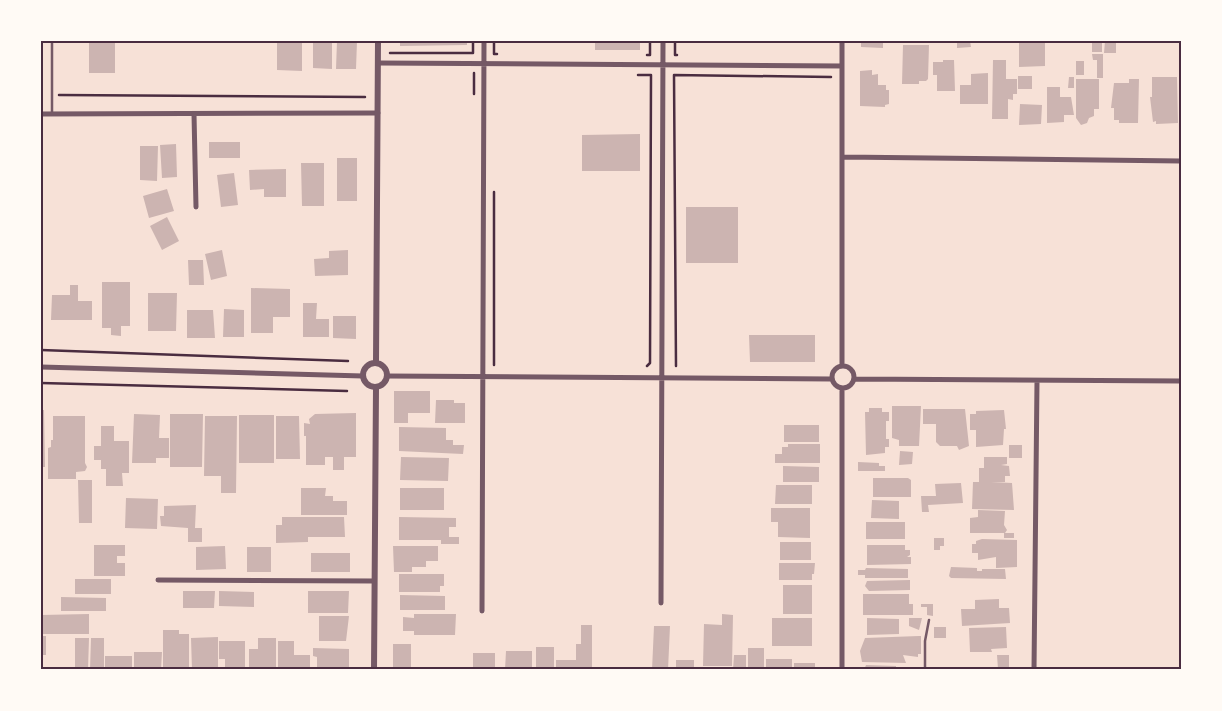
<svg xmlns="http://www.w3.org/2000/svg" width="1222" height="711" font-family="Montserrat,sans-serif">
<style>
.building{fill:#ccb4b1}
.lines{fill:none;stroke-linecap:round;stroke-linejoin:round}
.path{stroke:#4a2c40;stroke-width:2.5}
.service{stroke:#755966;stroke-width:2.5}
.minor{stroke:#755966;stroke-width:5}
.tertiary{stroke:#755966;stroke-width:6}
.neatline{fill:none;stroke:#4a2c40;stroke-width:2}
</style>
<rect width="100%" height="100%" fill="#f7e1d7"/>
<path class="building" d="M89,41H115V73H89Z
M277,41H302V71L277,70Z
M313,41H332V69L313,68Z
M337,41H357L356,69H336Z
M400,41H467V45L400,46Z
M595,41H640V50H595Z
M861,41H883V48L861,47Z
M957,41H970L971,47L957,48Z
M1019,41H1045V66L1019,67Z
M1092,41H1102V52H1092Z
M1105,41H1116V53H1104Z
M903,45H929L928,79L926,81H919V84H902Z
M1092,54H1103V78H1097V60H1093Z
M943,60H954L955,91H937V75H933V62H943Z
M993,60H1006V79H1017V94H1013V100L1008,99V119H992Z
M1076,61H1084V75H1076Z
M872,70V75L878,74V85H886V90H889V104L885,105V107L860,106V71Z
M988,73V104H960V85H971V74Z
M1018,76H1032V89H1018Z
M1069,77H1074V88H1068Z
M1152,77H1177L1178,123L1156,124V121L1153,122L1150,97H1152Z
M1076,79H1099V109H1094V116L1089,118L1087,123L1081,125L1076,118Z
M1129,79H1139L1138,123H1119V120H1114V108H1111L1114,83H1129Z
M1047,87H1060V97H1071L1074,115H1064V122L1047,123Z
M1020,104L1042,105L1041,124L1019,125Z
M640,134V171H582V135Z
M209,142H240V158H209Z
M176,144L177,177L162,178L160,145Z
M140,146H158L157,181L140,180Z
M337,158H357V201H337Z
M301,163H324V206H302Z
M286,169V197H264V189L250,190L249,170Z
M234,173L238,205L221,207L217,175Z
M167,189L174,211L149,218L143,196Z
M686,207H738V263H686Z
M167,217L179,241L162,250L150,226Z
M222,250L227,276L211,280L205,254Z
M348,250V275L315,276L314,259L329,258V251Z
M188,260H203L204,285H189Z
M102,282H130V326H121V336L111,335V328H102Z
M70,285H78V301H92V320H51L52,295H70Z
M251,288L290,289V317H273V333H251Z
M148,293H177L176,331H148Z
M303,303H317L316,319H329V337H303Z
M224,309L244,310V337H223Z
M187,310H213L215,338H187Z
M333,316H356V339L333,338Z
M749,335H815V362H750Z
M394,391H430V413H408V423H394Z
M436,400H454V403H465V423H435Z
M892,406H921L919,446H899V440L892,438Z
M869,408H882V412H889V421H886V439H889V447H885V453L866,455L865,412H869Z
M923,409H965L969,446L959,450L957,446H940L936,442V424H923Z
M41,410H44L45,467H41Z
M1004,410L1006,429H1004L1003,445L976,447V430H970V414H976V411Z
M356,413V457H344V470H333V457H325V465H306V436H304V423L310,424L309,419L315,414Z
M134,414L160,415L159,438H169V458H156V463H132Z
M170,414H203L202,467H170Z
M239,415H274V463H239Z
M53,416H85V463L87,467L85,471L76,472V479H48V448L51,447V440H53Z
M205,416H237L236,493H221V476H204Z
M276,416H299L300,459H276Z
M784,425H819V442H784Z
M101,426H114V441H129V473H122L123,486H106V469H101V460H94V446H101Z
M399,427L446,428V440H453V445H464L463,454L399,451Z
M788,444H820V463H775V454H782V447H788Z
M1009,445H1022V458H1009Z
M900,451L913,452L912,464L899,465Z
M401,457L449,458L448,481L400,480Z
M984,457H1007V464L1001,465L1009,466L1010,476H1005V482H991L1012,483L1014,510L972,509L973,482H979V468H984Z
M858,462L879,463V466H885V471H858Z
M783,466L819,467V482H783Z
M873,478H908L911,480V497H873Z
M78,480H92V523H79Z
M961,483L963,503L928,505L929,512H922L921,496H936L935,484Z
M776,485H812V504H775Z
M301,488H326L325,496H333V501H347V515H301Z
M400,488H444V510H400Z
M126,498L158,499L157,529L125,528Z
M872,500L899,501V519L871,518Z
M196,505L195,528H202V542H188V528L161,526L160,516H164V506Z
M771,508H810V538L778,537V522H771Z
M978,510L1005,511L1004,525L1007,530L1005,533H1014V538H1004V533H970V518L978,517Z
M282,517H344L345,537H308V542L276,543V525H282Z
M399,517L456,518V527H449V537H459V544H441V540H399Z
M866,522H905V539H866Z
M934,538H944V546H940V550H934Z
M982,539L1017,540V567L996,568V557L978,560V553H972V544H976V541Z
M780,542H811V560H780Z
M94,545H125V556H117V563H125V576H94Z
M867,545H905V550H910V555L907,557H911V564L867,565Z
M225,546L226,569L196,570V547Z
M393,546H438V561H426V567H412V572H394Z
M247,547H271V572H247Z
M311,553H350V572H311Z
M779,563H815L814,574H812V580H779Z
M951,567L977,568V571H982V569H1005L1006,579L951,578L949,576Z
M866,568L908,569V578H865V575H858V570H865Z
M399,574H444V586H440V592H399Z
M75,579H111V594H75Z
M910,580V590L869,591L865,586L867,581Z
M783,585H812V614H783Z
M183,591H215L214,608H183Z
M219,591L254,592V607L219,606Z
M308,591H349L348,613H308Z
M863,594H909V604H913V615H863Z
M400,595L445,596V610H400Z
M61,597L106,598V611H61Z
M999,599V608H1009L1010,623L962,626L961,609H975V600Z
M921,604H933V616L927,615V607H921Z
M89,614V634H41V615Z
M414,614H456L455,635H414V631H403V617L414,618Z
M722,614L733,615L732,666H703L704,624L722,625Z
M319,616H349L346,641H319Z
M772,618H812V646H772Z
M867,618L899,619V634L867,635Z
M909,618H922L919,630L909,626Z
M581,625H592V670H556V660H576V644H581Z
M654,626H670L668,670H652Z
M934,627H946V638H934Z
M1006,627L1007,648L991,649L992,652H970L969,628Z
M163,630H179V634H189V670H163Z
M41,636H46V655H41Z
M919,636H921V654H918V657L903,655L906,663L862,662L860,651L865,638Z
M218,637V670H192L191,638Z
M75,638H89L88,670H75Z
M91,638H104V670H90Z
M258,638H276V670H249V649H258Z
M219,641H245V670H225V659H219Z
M278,641H294V655H310V669L278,670Z
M393,644H411V670H393Z
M536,647H554V670H536Z
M313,648L349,649V670L317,669V657L313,656Z
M748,648H764V670H748Z
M506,651H532V670H505Z
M134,652H162L161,670H134Z
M473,653H495V670H473Z
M734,655H746V670H733Z
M997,655H1009V669H998Z
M105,656H132V670H105Z
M766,659H792V670H766Z
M676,660H694V670H676Z
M794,663H815V670H794Z
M866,665L896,666V670H864Z"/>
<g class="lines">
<path class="path" d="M494,41V54H497
M675,41V55H677
M390,53H473V41
M647,55H650V41
M474,73V94
M638,75H651L650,363L647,366
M59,95L365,97
M494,192V365
M41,350L348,361
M676,366L674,75L831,77
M41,383L347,391"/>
<path class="service" d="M52,41V114
M925,670V641L929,620"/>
<path class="minor" d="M842,41V365
M378,63L842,66
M41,114L378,113
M194,114L196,207
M843,157L1181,161
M832 377a11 11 0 1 1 22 0a11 11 0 1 1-22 0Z
M41,367L363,376
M387,376L831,379
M854,379L1181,381
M158,580L374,581
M661,603L663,41
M482,611L484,41
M842,670V388
M1034,670L1037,381"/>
<path class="tertiary" d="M363 375a12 12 0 1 1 24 0a12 12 0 1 1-24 0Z
M376,363L378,41
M374,670L376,388"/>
</g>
<rect width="1222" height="711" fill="none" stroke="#fffaf5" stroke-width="85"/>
<rect x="42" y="42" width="1138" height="626" class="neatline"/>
</svg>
